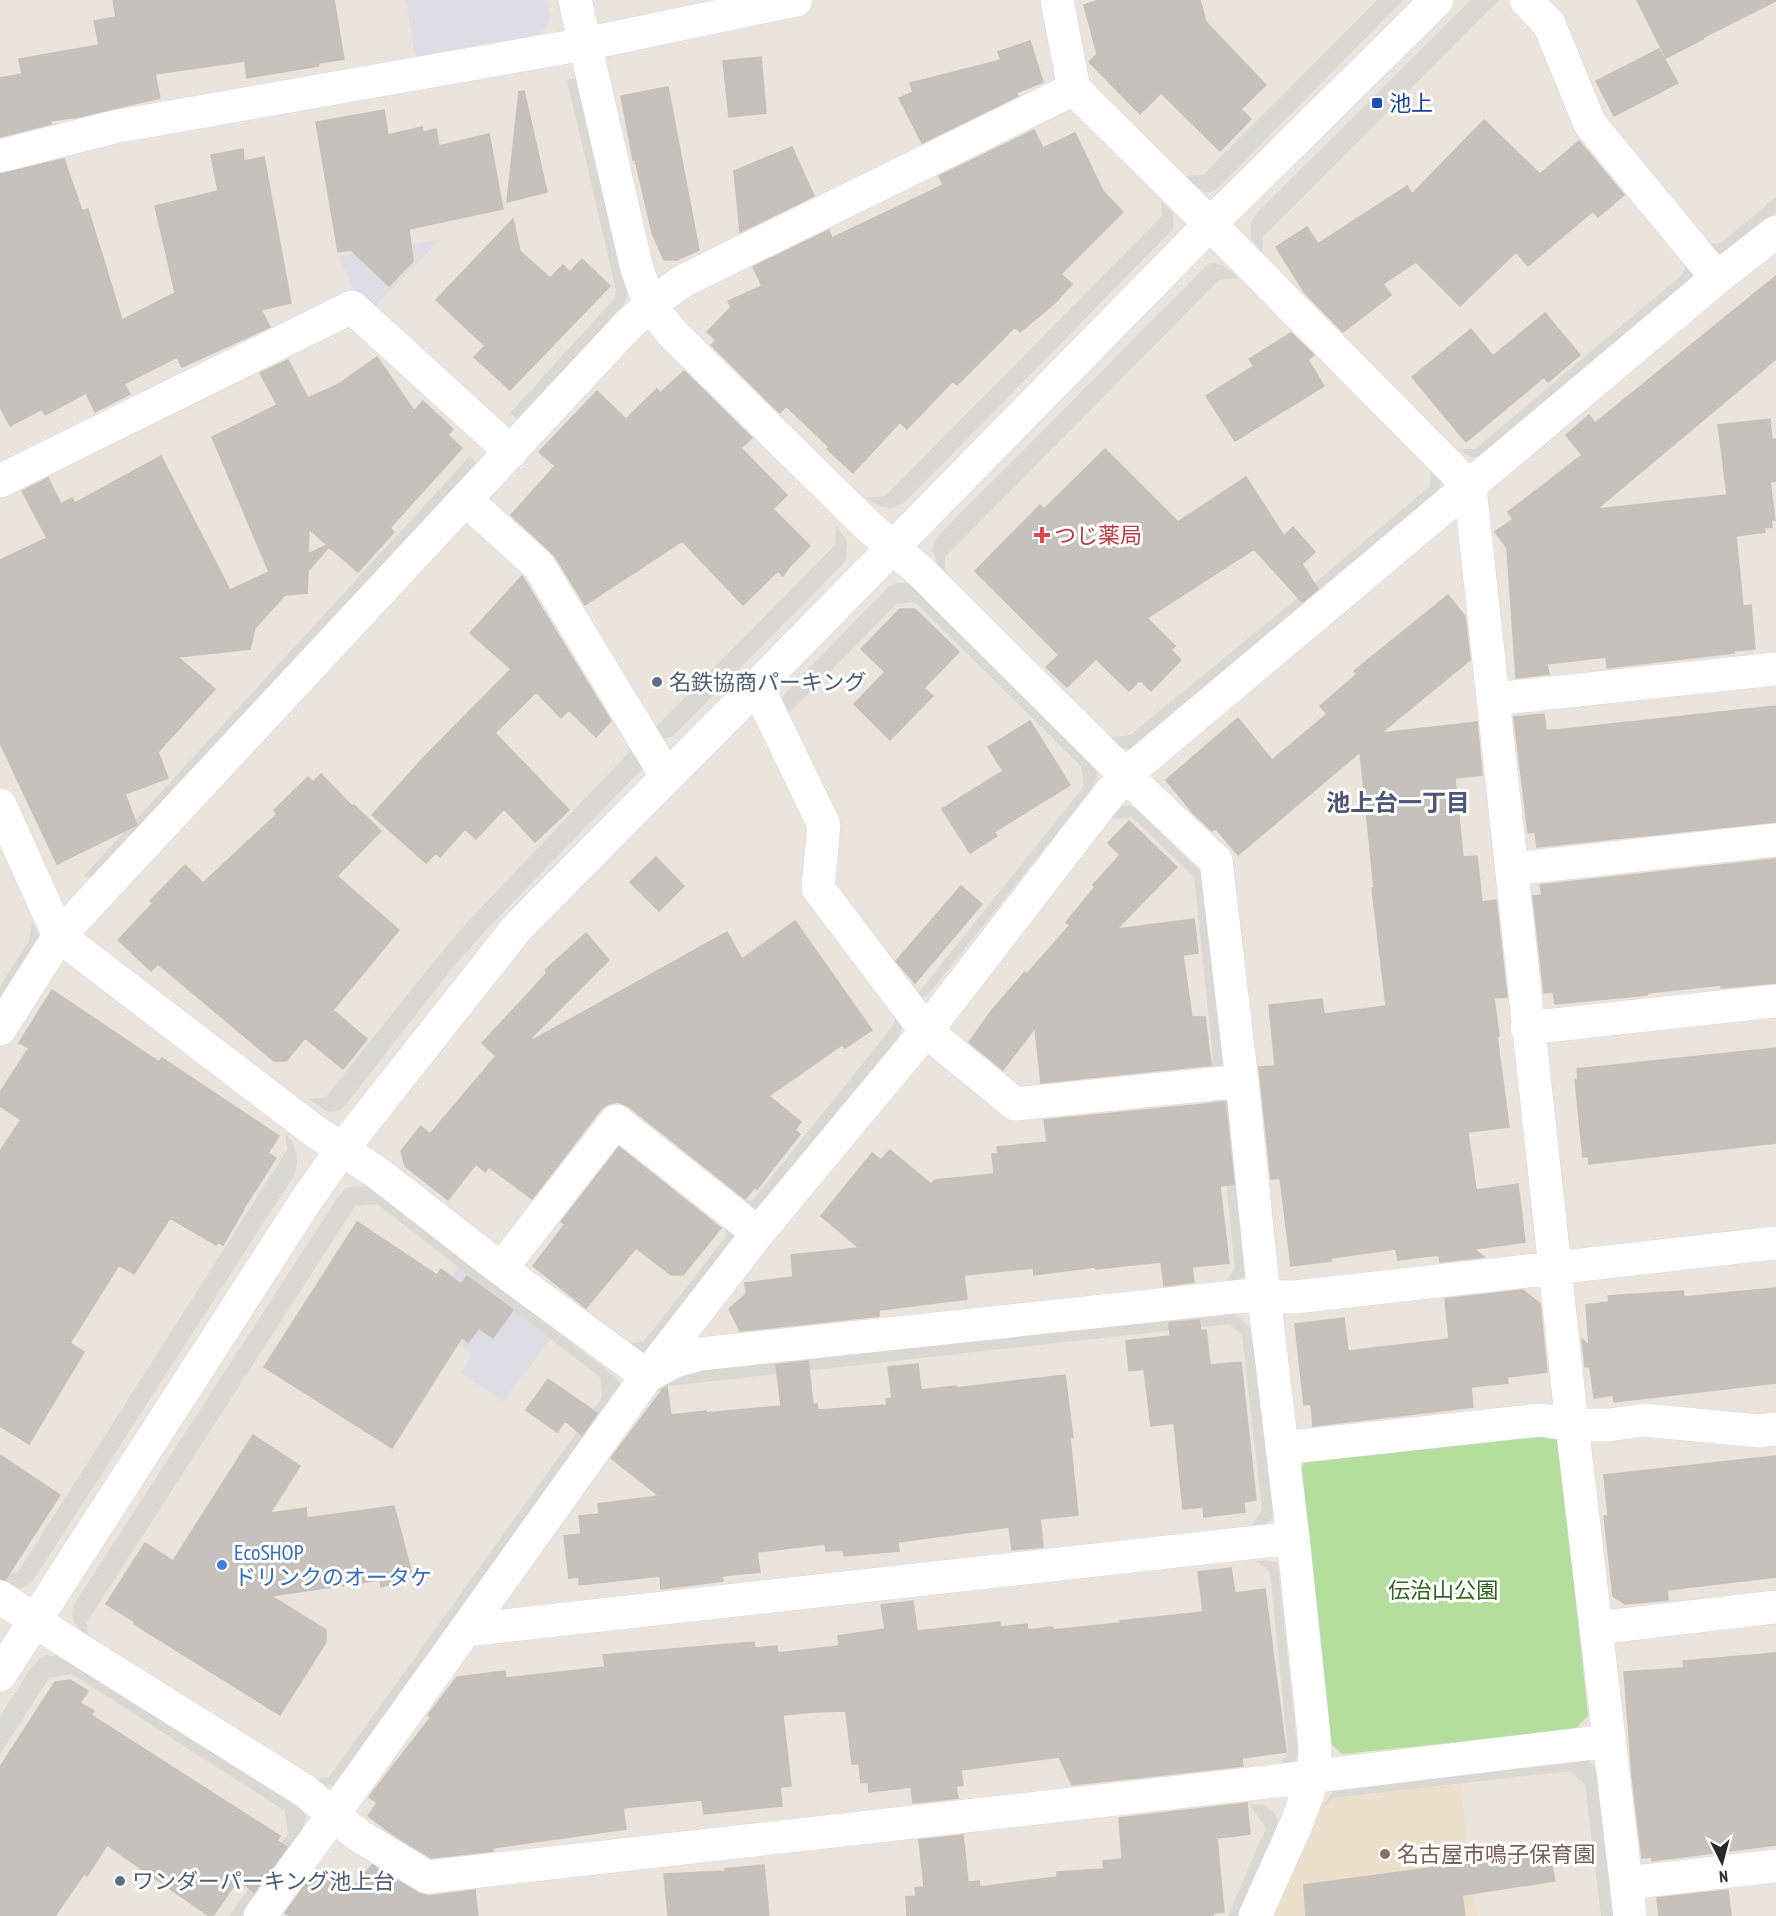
<svg xmlns="http://www.w3.org/2000/svg" width="1776" height="1916" font-family="'PT Sans Narrow','Noto Sans JP',sans-serif">
<style>
.industrial{fill:#dedce4}
.education{fill:#ece0cc}
.green{fill:#b4de9c}
.plaza{fill:#dbd7d3}
.building{fill:#c6c1bc;stroke:#c6c0b6;stroke-width:1.5;fill-rule:evenodd}
.lines{fill:none;stroke-linecap:round;stroke-linejoin:round}
.minor-casing{stroke:#d2d5e1;stroke-width:34}
.tertiary-casing{stroke:#d2d5e1;stroke-width:34}
.minor{stroke:#fff;stroke-width:33}
.tertiary{stroke:#fff;stroke-width:33}
.transit-dot{fill:#1a4fb4;stroke:#fff;stroke-width:2}
.health-dot{fill:#e0444e;stroke:#fff;stroke-width:2}
.service-dot{fill:#5c6f8a;stroke:#fff;stroke-width:2}
.shop-dot{fill:#3f7fe0;stroke:#fff;stroke-width:2}
.education-dot{fill:#8d6e63;stroke:#fff;stroke-width:2}
.labels{text-anchor:middle;stroke-width:6;stroke-linejoin:round;paint-order:stroke}
.transit-label{font-size:22px;fill:#164399;stroke:#fff;text-anchor:start}
.health-label{font-size:22px;fill:#be3a42;stroke:#fff;text-anchor:start}
.service-label{font-size:22px;fill:#4e5e75;stroke:#fff;text-anchor:start}
.shop-label{font-size:22px;fill:#366cbe;stroke:#fff;text-anchor:start}
.park-label{font-size:22px;fill:#2e621e;stroke:#fff}
.education-label{font-size:22px;fill:#785e54;stroke:#fff;text-anchor:start}
.neighbourhood-label{font-size:24px;font-weight:bold;fill:#4d5677;stroke:#fff}
</style>
<rect width="100%" height="100%" fill="#ebe4dc"/>
<path class="industrial" d="M406,0H547L551,18L541,34L415,56Z
M440,240L375,306L353,288L338,256Z
M459,1267L551,1338L503,1402L461,1373L473,1354L420,1318Z"/>
<path class="education" d="M1460,1784L1477,1916H1274L1321,1809L1333,1798Z"/>
<path class="green" d="M1542,1429L1559,1440L1588,1716L1574,1730L1342,1754L1329,1742L1299,1471L1310,1454Z"/>
<path class="plaza" d="M1377,0H1403L1218,188L1211,192H1204L1183,176L1203,175Z
M1471,0H1499L1263,237L1262,254L1251,238V222L1255,215Z
M578,78L627,295L624,304L616,314L518,419L510,413L614,299L616,290L567,80Z
M1776,197V213L1727,252L1717,255L1703,244L1721,243Z
M1161,201L1173,214V229L904,503L889,509L879,506L866,498L885,496L1084,295L1162,216Z
M1688,258L1694,272L1693,278L1482,456L1472,458L1459,449H1475L1683,274Z
M1212,263L1223,265L1238,278L1219,280L1145,355L945,557V573L938,565L932,550L935,541L939,535L1206,266Z
M470,456L477,463L98,878L84,876Z
M1431,469L1441,483L1439,490L1137,745L1129,749L1122,748L1110,738L1130,735L1290,604L1430,486Z
M836,526L844,536L847,543L846,559L843,564L672,737L661,739L648,735L835,545Z
M896,583H908L916,590L1095,766L1097,776L1094,786L932,990L927,996L919,998L915,997L1084,786L1081,766L915,602L897,604L780,722L781,699L787,691L888,587Z
M640,741L643,768L488,928L454,966L347,1103L339,1111L328,1112L309,1099L326,1097L439,955L474,915Z
M1129,805L1136,809L1202,873L1223,1063L1221,1067L1201,1073L1213,1058L1194,877L1132,817L1109,819L1123,806Z
M32,922L39,936L37,951L0,1008V986L29,941Z
M894,1002L904,1024L897,1039L765,1205L754,1212L737,1203L754,1199L895,1023Z
M1206,1094L1226,1099L1229,1105L1247,1271L1245,1276L1236,1282L1224,1283L1235,1268L1218,1108Z
M285,1133L292,1141L296,1153L297,1163L295,1174L32,1582L23,1588H16L0,1579V1576L18,1572L287,1150Z
M355,1186L368,1187L379,1193L618,1379L620,1385L337,1782L334,1785L328,1786L314,1780L329,1777L602,1397L600,1377L377,1204L355,1206L87,1622L88,1637L75,1624L72,1615L73,1606L338,1197L346,1188Z
M726,1220L734,1231V1242L645,1352H641L626,1344L644,1341L725,1238Z
M1233,1313L1239,1317L1247,1325L1254,1337L1273,1513L1272,1518L1267,1524L1249,1529L1262,1510L1242,1335L1229,1324L669,1386L655,1393L665,1380L677,1373Z
M1265,1560L1276,1562L1278,1567L1298,1754L1295,1762L1279,1765L1288,1752L1270,1572L1256,1561Z
M47,1655L63,1657L75,1664L304,1811L306,1819L301,1832L241,1916H229L288,1834L285,1811L72,1674L49,1678L0,1754V1716L31,1668L39,1659Z
M1588,1760L1593,1765L1599,1779L1614,1916H1601L1585,1785L1570,1771L1333,1798L1321,1809L1334,1789Z
M1249,1804L1264,1805L1274,1812L1277,1819V1832L1239,1916H1228L1266,1828Z"/>
<path class="building" d="M113,0H334L344,59L318,63L319,66L247,78L245,61L155,74L160,98L78,117L50,121L51,124L0,137V78L22,74L19,59L99,45L94,21L116,17Z
M1099,0H1200L1206,22L1266,85L1241,109L1251,119L1220,151L1161,93L1140,114L1089,62L1097,54L1084,5Z
M1637,0H1776V1L1702,38L1703,39L1666,58Z
M1030,41L1043,82L1016,93L1018,96L922,143L899,98L913,92L910,83L1001,60L998,52Z
M1659,49L1678,83L1614,116L1596,81Z
M761,57L766,113L729,117L723,61Z
M668,87L699,250L677,260H664L652,233L635,159L633,160L621,96Z
M524,91L547,192L507,202L519,92Z
M384,110L388,135L422,127L423,132L436,129L439,146L489,134L503,209L409,229L413,261L389,286L351,250L338,252L316,122Z
M1484,120L1540,174L1579,141L1624,195L1598,217L1593,211L1528,266L1516,252L1460,306L1416,262L1383,284L1391,295L1343,332L1305,293L1276,247L1307,227L1318,244L1407,186L1412,194Z
M1034,130L1043,148L1075,133L1103,191L1123,212L1061,274L1072,284L1055,303L1020,332L1015,327L957,385L953,381L907,429L900,422L853,473L827,449L829,447L786,406L780,413L711,345L716,340L707,332L731,307L728,301L762,286L753,267L829,230L832,238L943,185L939,176Z
M792,147L814,196L740,232L734,171Z
M243,149L244,161L264,157L291,303L261,310L270,327L182,367L177,357L124,384L130,394L95,412L86,393L45,415L42,409L10,426L0,407V174L64,159L82,211L88,209L122,320L175,293L155,206L218,191L211,155Z
M513,219L520,251L550,278L563,265L570,272L582,259L610,286L510,390L474,357L485,346L436,300Z
M1776,276V359L1597,509L1727,495L1718,425L1770,419L1772,440L1776,439V481L1770,482L1775,520H1771L1772,527L1764,528L1765,532L1736,536L1743,606L1751,605L1755,649L1733,651L1734,653L1607,668L1606,657L1547,664L1549,674L1516,678L1507,548L1495,532L1513,519L1508,512L1582,455L1566,435L1589,415L1595,423Z
M1545,313L1580,355L1548,382L1544,377L1466,442L1412,377L1471,329L1493,356Z
M1291,333L1314,355L1308,360L1324,386L1235,441L1206,396L1254,366L1249,359Z
M377,357L414,411L423,401L453,429L448,435L462,448L390,528L394,532L358,572L329,547L308,571L307,593L285,595L255,628L250,649L178,657L215,689L158,752L168,778L125,794L137,825L57,864L0,743V560L47,538L22,491L48,478L61,504L72,498L75,503L161,456L230,590L269,572L212,437L277,405L260,373L288,360L308,398L337,385ZM309,529L327,545L308,554Z
M684,371L752,438L741,448L787,495L773,509L810,546L789,567L783,576L778,571L743,605L682,541L585,605L555,556L511,515L555,466L539,452L597,391L626,419L657,389L660,393Z
M1105,449L1178,522L1246,477L1284,536L1293,527L1315,552L1302,564L1318,589L1302,602L1254,549L1147,618L1175,646L1171,650L1181,660L1151,691L1140,680L1129,691L1096,659L1067,687L1046,667L1059,655L975,571L1040,505L1044,509Z
M522,576L611,721L596,737L569,710L561,718L536,692L495,733L569,810L535,842L504,809L476,839L465,829L440,857L436,853L426,863L372,815L427,754L511,669L470,633Z
M1448,595L1465,616L1470,660L1381,733L1477,722L1482,775L1455,778L1463,857L1477,856L1482,902L1496,900L1507,997L1494,998L1499,1036H1497L1509,1127L1468,1132L1476,1190L1518,1184L1525,1242L1474,1249L1484,1257L1440,1262L1439,1255L1398,1260L1396,1249L1331,1258V1261L1291,1266L1280,1178L1271,1179L1259,1067L1275,1066L1269,1005L1322,999L1324,1014L1386,1006L1372,888H1374L1360,752L1238,855L1215,828L1212,831L1193,813L1166,780L1238,718L1272,760L1327,714L1320,706L1357,674L1354,671Z
M900,609H915L959,652L924,688L933,696L890,740L854,704L885,672L861,649Z
M1776,706V822L1537,847L1535,832L1528,833L1514,717L1544,714L1546,730H1556Z
M1030,721L1070,785L994,832L997,836L970,853L942,809L1003,771L988,747Z
M321,774L352,806L354,805L381,831L337,876L399,930L333,1010L367,1039L343,1069L305,1038L286,1061H274L158,964L151,971L118,940L153,903L150,901L185,865L203,883L277,814L274,810L308,777L313,782Z
M1129,821L1177,867L1117,929L1194,919L1198,953L1183,955L1192,1017H1205L1211,1065L1041,1083L1035,1028L1003,1070L969,1042L992,1010L1025,972L1027,974L1070,925L1066,922L1095,887L1093,885L1120,855L1108,843Z
M656,857L684,886L659,911L630,882Z
M1776,859V983L1721,988V985L1647,993V995L1555,1004L1553,992L1544,993L1533,896L1542,895L1540,885Z
M961,886L982,904L915,983L896,961Z
M795,921L872,1030L845,1048L842,1045L769,1096L801,1122L795,1130L800,1134L757,1189L755,1187L745,1199L628,1106L618,1102L608,1104L601,1109L532,1199L489,1167L485,1172L476,1164L448,1200L405,1166L401,1151L421,1126L430,1134L496,1056L482,1043L547,973L545,970L586,933L609,960L531,1038L533,1040L727,932L742,959Z
M52,990L159,1062L162,1058L279,1136L268,1153L276,1158L242,1211H243L223,1245L218,1242L216,1245L170,1218L134,1274L119,1265L70,1343L84,1352L29,1444L0,1426V1151L21,1120L0,1106V1092L29,1048L19,1043Z
M1776,1048V1143L1589,1164L1588,1156L1583,1157L1575,1080H1578L1577,1069Z
M1225,1102L1234,1184L1220,1186L1229,1263L1192,1267L1194,1282L1164,1286L1161,1262L1096,1269L1095,1267L1034,1275L1033,1268L964,1275L967,1299L879,1310V1316L740,1331L729,1309L746,1294L745,1283L793,1277L791,1255L859,1248L821,1216L872,1153L881,1160L890,1150L931,1184L935,1180L994,1174L992,1154H998L997,1147L1047,1142L1044,1120Z
M619,1147L721,1228L683,1275H671L636,1248L586,1308L533,1266L565,1224L561,1222Z
M357,1222L437,1275L441,1269L461,1284L467,1276L513,1310L493,1338L479,1328L468,1342L462,1337L392,1448L264,1367Z
M1776,1288V1383L1614,1402L1613,1395L1594,1398L1590,1367H1585L1582,1339L1589,1346L1586,1305L1609,1302L1608,1296L1683,1291L1684,1297Z
M1523,1290L1540,1304L1547,1372L1507,1377L1508,1383L1471,1387L1473,1407L1313,1426L1311,1404L1304,1405L1295,1324L1344,1318L1348,1351L1449,1339L1445,1299Z
M1199,1320L1201,1331L1206,1330L1210,1365L1241,1362L1256,1500L1244,1502L1245,1512L1204,1517L1203,1507L1183,1509L1174,1423L1151,1426L1144,1369L1129,1371L1126,1341L1170,1336L1169,1323Z
M808,1361L813,1404H817L818,1410L887,1405L886,1399L892,1398L888,1367L918,1364L921,1390L956,1386V1388L1065,1375L1073,1438H1070L1078,1515L1040,1519L1043,1547L1012,1550L1009,1527L898,1542L899,1551L844,1556L843,1550L826,1551L825,1544L757,1552L760,1572L722,1576L723,1581L661,1589L660,1576L579,1585V1577L569,1578L564,1536L581,1534L579,1516L599,1514L598,1504L659,1496L611,1458L663,1389L667,1387L671,1415L706,1411V1413L781,1406L776,1365Z
M548,1379L597,1413L582,1435L565,1421L557,1432L526,1410Z
M253,1435L300,1466L270,1513L306,1508L307,1518L394,1506L413,1578L381,1587L380,1580L271,1596L326,1630V1642L280,1715L134,1624L135,1622L106,1604L145,1543L173,1561Z
M0,1455L60,1495L5,1580L0,1578Z
M1776,1456V1577L1667,1590L1668,1600L1625,1604L1613,1596L1604,1516H1608L1604,1475Z
M1231,1568L1235,1593L1265,1589L1286,1752L1242,1758L1243,1766L1072,1785L1059,1757L961,1770L963,1785L956,1786L958,1798L913,1803L911,1787L869,1792L868,1782L861,1783L859,1764H852L846,1711L814,1712L783,1715L791,1786L780,1787L782,1806L704,1814L702,1800L623,1808L626,1829L493,1848V1851L431,1858L395,1836L368,1816L377,1803L369,1797L431,1717L428,1715L457,1677L505,1671L506,1678L605,1667L603,1655L754,1642L755,1648L777,1646L778,1653L839,1646L838,1636L885,1629L881,1605L913,1601L917,1631L1000,1622V1627L1027,1624L1028,1630L1052,1627L1053,1630L1120,1623V1621L1203,1612L1198,1572Z
M1776,1653V1845L1652,1861V1857L1642,1858L1632,1775L1624,1672L1684,1668L1683,1661Z
M70,1680L88,1691L80,1703L94,1711L91,1715L280,1836L277,1841L287,1847L254,1892L238,1880L213,1916H209L107,1845L87,1876L84,1874L55,1916H0V1767L55,1682Z
M1247,1803L1250,1834L1217,1838L1224,1912L1213,1913V1916H907L906,1897L916,1896L915,1888L924,1887L919,1840L963,1835L968,1882L979,1881L980,1887L1057,1877V1872L1104,1869L1103,1861L1122,1859L1119,1818Z
M1549,1852L1555,1881L1462,1895L1465,1916H1306L1304,1885Z
M372,1865L418,1893L429,1896L475,1890L478,1916H290L285,1913L317,1869L350,1891Z
M764,1865L769,1916H668L664,1874L725,1871V1869Z
M1728,1890L1731,1916H1659L1657,1898Z"/>
<g class="lines">
<g class="minor-casing">
<path id="minor" d="M796,0L585,44L637,269L650,305L671,332L866,524L920,571L1125,775L1216,861L1242,1081L1264,1297L1293,1538L1315,1746L1314,1776L1296,1825L1255,1916
M1057,0L1074,89
M1526,0L1549,24L1590,124L1717,278
M0,156L114,127L585,44L575,0
M0,481L352,307L511,452
M466,500L539,566L667,777
M757,686L824,825L818,888L926,1031L1015,1104L1242,1081
M1494,699L1776,669
M0,805L59,936L313,1130L379,1174L501,1269L647,1376L675,1361L700,1354L1243,1296L1295,1297L1776,1243
M1512,869L1776,840
M1527,1028L1776,1001
M0,1029L59,936L628,325L650,305L683,281L1074,89L1210,224L1470,487L1572,1425L1630,1916
M501,1269L616,1121L758,1233
M1282,1448L1540,1420L1572,1425H1609L1644,1420L1759,1431L1776,1429
M0,1597L64,1640L305,1791L333,1815L647,1376L758,1233L926,1031L1106,798L1125,775L1717,278L1776,232
M1596,1628L1776,1607
M467,1630L1293,1538
M1627,1883L1776,1866
M260,1916L333,1815L358,1835L427,1877L1276,1781L1609,1741"/>
</g>
<g class="tertiary-casing">
<path id="tertiary" d="M0,1675L305,1202L343,1148L517,928L757,686L1210,224L1437,0"/>
</g>
<use href="#minor" class="minor"/>
<use href="#tertiary" class="tertiary"/>
</g>
<rect class="transit-dot" x="1371" y="97" width="12" height="12" rx="3"/>
<path class="health-dot" d="M1039 526h6v6h6v6h-6v6h-6v-6h-6v-6h6z"/>
<g class="service-dot">
<circle cx="657" cy="682" r="6"/>
<circle cx="120" cy="1881" r="6"/>
</g>
<circle class="shop-dot" cx="222" cy="1565" r="6"/>
<circle class="education-dot" cx="1385" cy="1854" r="6"/>
<g class="labels">
<g class="transit-label">
<text x="1389" y="111">池上</text>
</g>
<g class="health-label">
<text x="1054" y="543">つじ薬局</text>
</g>
<g class="service-label">
<text x="669" y="690">名鉄協商パーキング</text>
<text x="132" y="1889">ワンダーパーキング池上台</text>
</g>
<g class="shop-label">
<text x="234" y="1560">EcoSHOP<tspan x="234" dy="25">ドリンクのオータケ</tspan></text>
</g>
<g class="park-label">
<text x="1443" y="1598">伝治山公園</text>
</g>
<g class="education-label">
<text x="1397" y="1862">名古屋市鳴子保育園</text>
</g>
<g class="neighbourhood-label">
<text x="1398" y="811">池上台一丁目</text>
</g>
</g>
<g transform="translate(1722 1862) rotate(174)" stroke="#ffffff" stroke-width="4.5" paint-order="stroke">
<path d="M0-4.5L10 22L0 15L-10 22Z" fill="#292929"/>
<text y="-9" font-size="16" font-weight="bold" text-anchor="middle" fill="#292929">N</text>
</g>
</svg>
